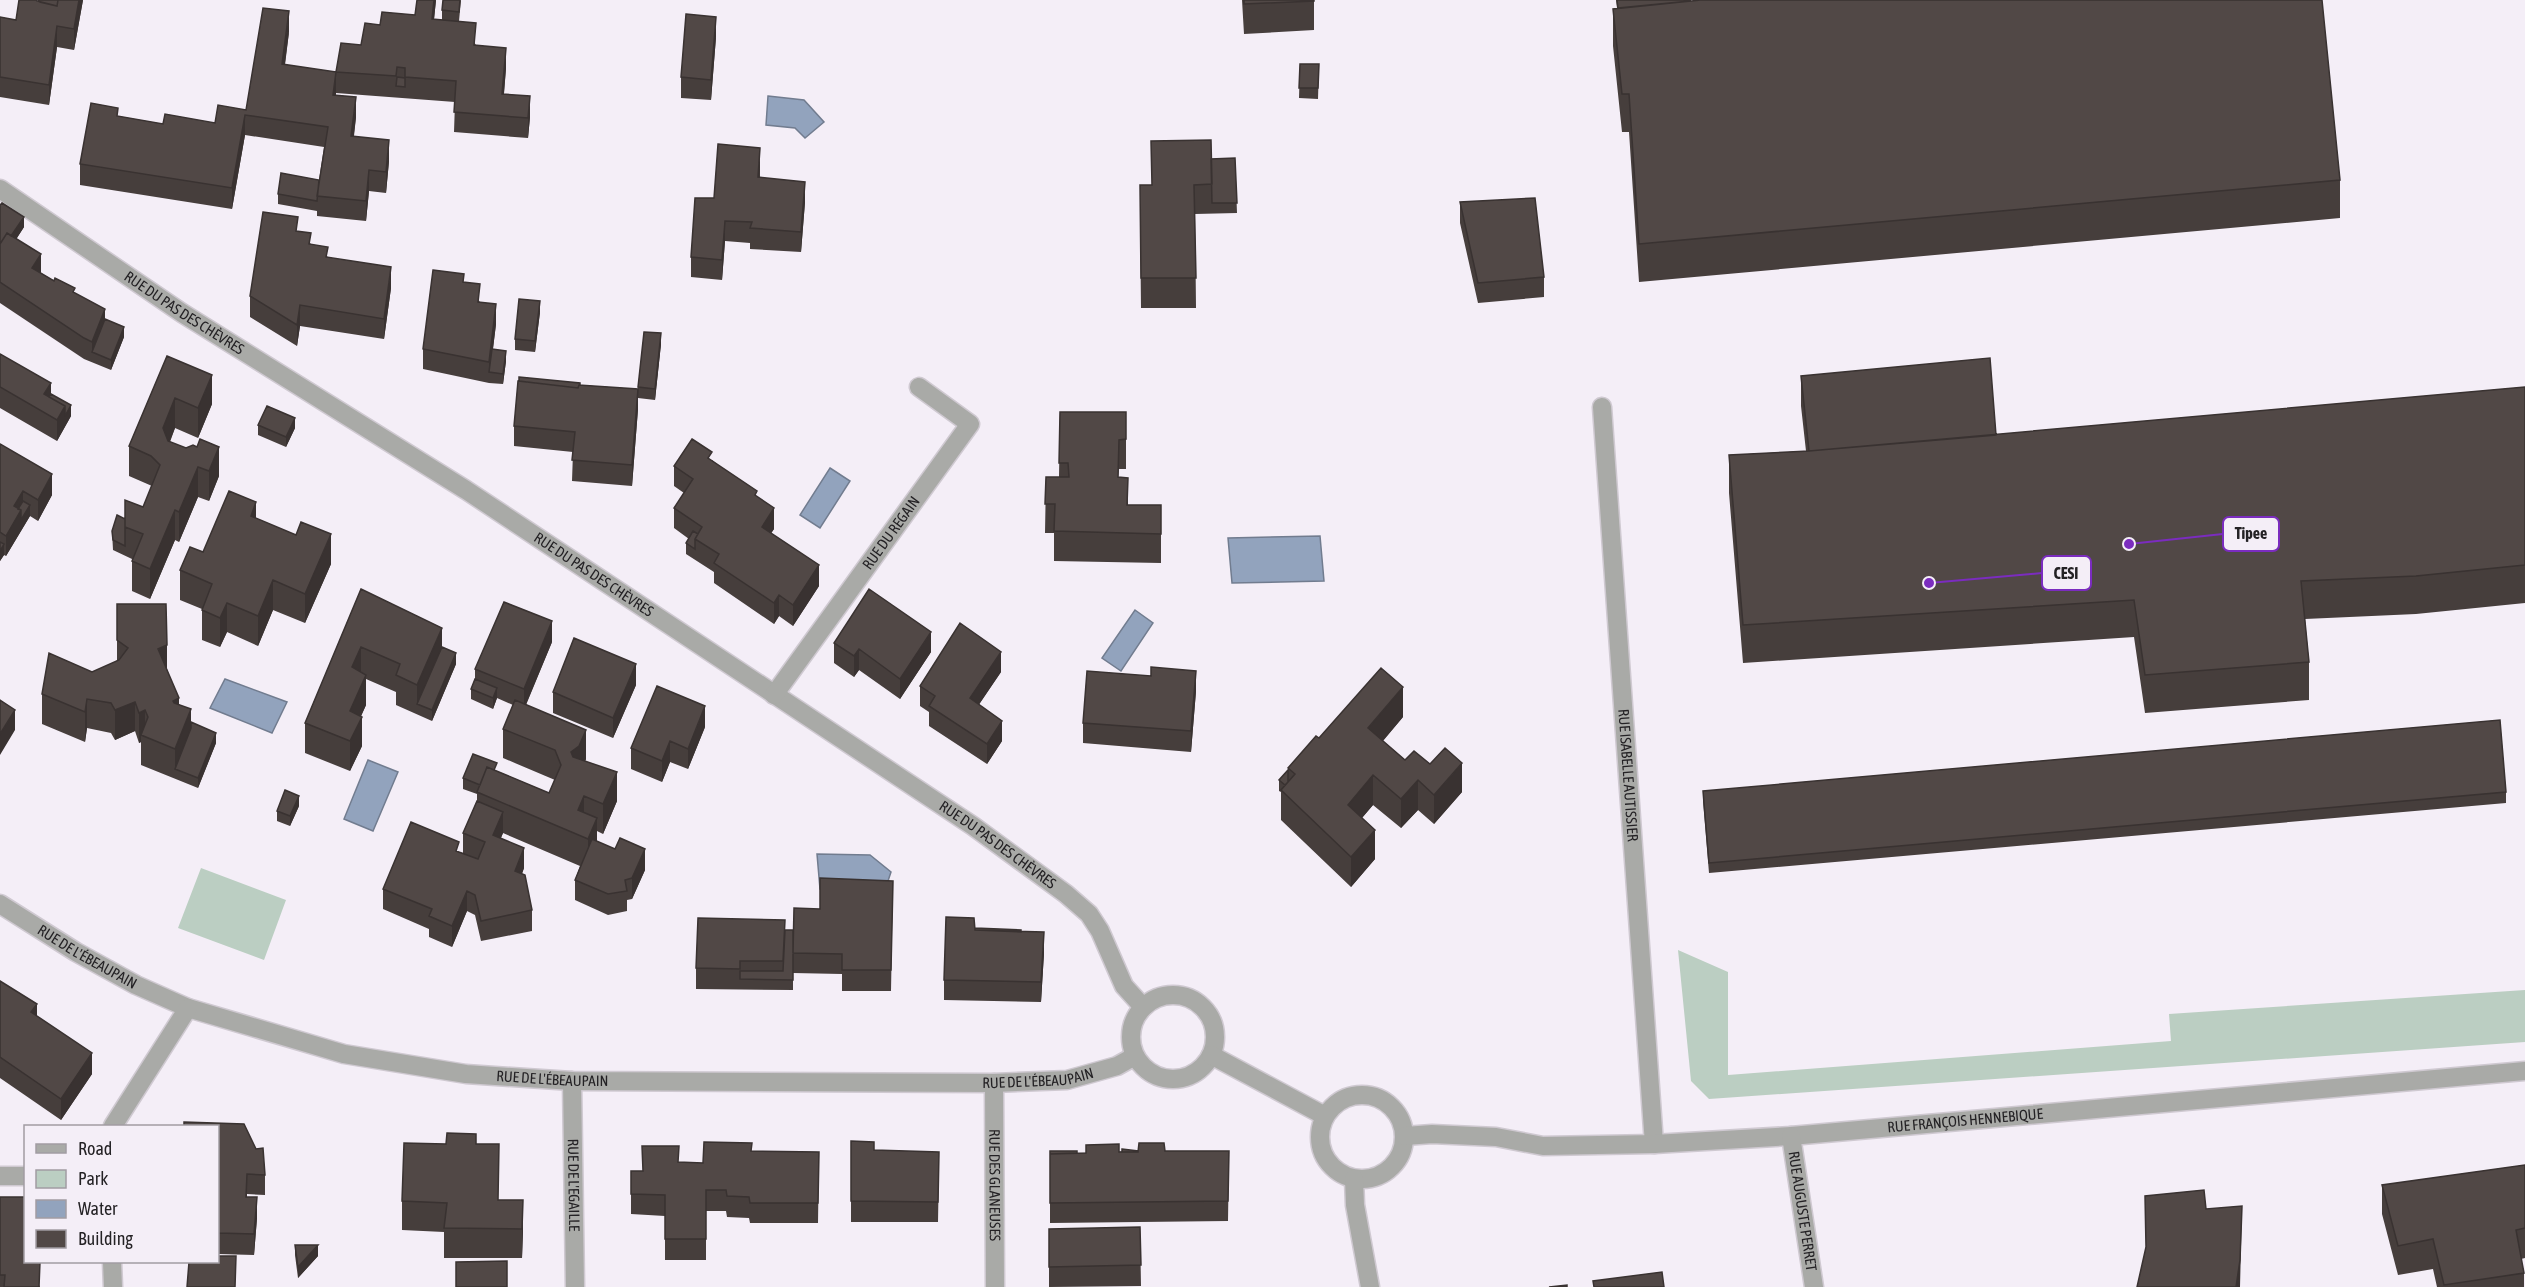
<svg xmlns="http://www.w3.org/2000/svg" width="2525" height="1287" font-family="'Asap Condensed',sans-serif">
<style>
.green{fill:#bbcec2}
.water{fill:#92a3bd;stroke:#717c8f;stroke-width:1.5}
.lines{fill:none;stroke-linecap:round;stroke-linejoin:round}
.minor-casing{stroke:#cfc9d1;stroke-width:21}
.minor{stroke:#a9aaa7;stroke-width:18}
.wall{fill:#463e3c}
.shaded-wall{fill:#393231}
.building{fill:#514846;stroke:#393231;stroke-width:1.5}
.labels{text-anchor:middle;stroke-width:6;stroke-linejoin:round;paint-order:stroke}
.street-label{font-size:15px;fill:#242225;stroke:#f4eef7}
.leader{fill:none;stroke:#7b2cbf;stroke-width:2}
.callout-dot{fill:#7b2cbf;stroke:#f4eef7;stroke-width:2}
.callout{fill:#f4eef7;stroke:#7b2cbf;stroke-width:2}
.callout-label{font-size:16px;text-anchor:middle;font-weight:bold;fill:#242225}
</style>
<rect width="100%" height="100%" fill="#f4eef7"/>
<path class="green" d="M201,868L286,900L264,960L178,928Z
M1678,950L1728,972V1075L2171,1041L2169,1014L2525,990V1042L1709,1099L1691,1081Z"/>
<path class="water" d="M768,96L804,100L824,122L805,138L795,128L766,125Z
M830,468L850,481L820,528L800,515Z
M1320,536L1324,581L1232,583L1228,538Z
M1135,610L1153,623L1121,671L1102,658Z
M225,679L287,702L272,733L210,708Z
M368,760L398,772L373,831L344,819Z
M817,854L870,855L891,872L884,893L820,889Z"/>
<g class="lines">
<g class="minor-casing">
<g id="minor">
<path id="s1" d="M0,189L182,313L466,490L973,826L1066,894L1089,914L1100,931L1124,986L1143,1007"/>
<path id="s2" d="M1602,407L1654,1144"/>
<path id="s3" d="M774,695L970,424L919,387"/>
<path id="s4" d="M0,904L76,952L136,985L188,1008L344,1054L466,1074L572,1081L994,1083L1067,1080L1117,1066L1135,1056"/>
<circle cx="1173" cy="1037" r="42"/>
<path d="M1211,1055L1325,1116"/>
<path id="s5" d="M572,1081L575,1287"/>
<path id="s6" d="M994,1083L995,1287"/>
<circle cx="1362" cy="1137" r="42"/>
<path d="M113,1126L188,1008"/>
<path id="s7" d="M1405,1136L1432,1134L1496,1137L1543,1146L1654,1144L1791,1136L2525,1071"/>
<path id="s8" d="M1791,1136L1814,1287"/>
<path d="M0,1176H26"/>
<path d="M1354,1179L1355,1205L1370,1287"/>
<path d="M112,1262L113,1287"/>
</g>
</g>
<use href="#minor" class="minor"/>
</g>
<path class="wall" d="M83,0L74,50L57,47L49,105L0,97V17L16,20Z
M436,0L434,19L442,20V10L461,0L459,21L476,45L506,68L504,94L530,117L528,138L454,132L455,102L336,93V95L356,117L354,136L389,161L386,193L369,191L366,221L317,216V211L278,204V194L319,180L324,147L245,135L232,209L80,185V164L118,116L163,124L215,123L246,110L289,32L285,65L336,72L380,25L415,15Z
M1242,0H1314V30L1244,34Z
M1616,0H1690V1L2340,180V218L1639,282L1629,132H1622L1613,46V9L1617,8Z
M716,37L711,100L681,98V77Z
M1300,64H1319L1318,99L1299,98Z
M1235,158L1237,213L1195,214L1196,308H1141L1140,215L1151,185L1211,159Z
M760,168V177L805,202L801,252L750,249V243L725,241L722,280L691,277V257L714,198Z
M1460,202L1544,277V297L1478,303L1460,223Z
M0,205L24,227L16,239L41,273L75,293L105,319L124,337L111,370L84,359L0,303Z
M298,231L311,244L328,257L391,288L384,339L300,326L297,346L250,317V296Z
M464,282L480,302L496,324L493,349L506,361L503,384L489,383L423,369V349Z
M540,312L535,352L515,350V339Z
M644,332L661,344L655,400L638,398V409L632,486L572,481L573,452L514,446V426L580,385L638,389Z
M0,354L51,394L71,416L57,441L0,408Z
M167,356L212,404L198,438L175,428L170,442L219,476L209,501L198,497L179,542L175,540L150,599L132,591V559L113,550L112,531L125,519L143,507L152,486L129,476V446Z
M1801,376L1996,435L2525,387V603L2416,614L2305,619L2309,662V700L2145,713L2134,637L1743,663L1729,493V455L1806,451L1801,406Z
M1060,412H1126V469H1119L1118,477L1128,505H1161V563L1054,561V533H1045L1046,477H1059Z
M258,425L295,428L286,447L258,435Z
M0,444L52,495L38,521L30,516L6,556L4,555L0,561Z
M712,460L757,497L774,529L771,533L819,586L793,626L779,616L774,624L714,583V572L686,554V543L689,539L674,528V508L684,493L674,486V466Z
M256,519L331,564L305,623L273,610L258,646L227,632L220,647L202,640V609L180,600V570L203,552Z
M361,589L442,647L456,664L432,721L396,705V692L366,679V705L361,716L362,746L350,771L305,753V723Z
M117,604L167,669L179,704L191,722L216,743L198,788L141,765V742L139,743L135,731L115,740L111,733L87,728L85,742L42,724V694L116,662L117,660Z
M552,642L526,705L586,759L585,761L617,801L603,834L597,831V841L645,870L632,899L627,900V911L608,915L575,900V880L580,866L503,833L501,838L524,868L522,874L532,910V931L481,941L475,915L467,911L452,947L429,937V929L383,909V889L459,852L463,853V833L477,801V794L463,789V778L497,771L549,793L555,780L503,758V729L513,705L497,698L493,709L471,699V689L475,679V669Z
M834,643L931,652L900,699L859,670L854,677L834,663Z
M1001,672L979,704L1002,741L987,764L929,726V712L920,706V686Z
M636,685L613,738L553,713V692Z
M1196,691L1191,752L1083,743V723Z
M1403,717L1383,741L1405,760L1462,792L1434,824L1418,810L1401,828L1373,805L1362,818L1375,859L1351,887L1281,820V792L1279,791V780L1288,770V768L1319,738Z
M705,727L688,769L670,762L662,782L631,769V748Z
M1703,791L2506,792V803L1709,873L1703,801Z
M299,806L290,826L277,821V811Z
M893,881L891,991H842V974L793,973V990L696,989V968L785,930H793L820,909Z
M975,928L1021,932L1044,953L1041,1002L944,1000V980Z
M0,981L92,1074L61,1120L0,1078Z
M218,1126L265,1175V1195L247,1194V1197L257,1218L254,1255L218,1254Z
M851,1141L874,1150L939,1164L938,1222H851Z
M476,1144L498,1200L523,1230L522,1258H444V1232L402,1230V1201Z
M752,1151L819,1152L818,1223H750L749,1218L727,1217L726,1211H706V1260H665V1216L631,1214V1171H642L679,1162L703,1163Z
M1138,1151H1229L1228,1221L1050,1223V1154Z
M2525,1165V1258L2521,1259L2524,1273V1287H2437L2433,1269L2398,1275L2382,1214V1185Z
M0,1197L40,1287H0Z
M1140,1227L1141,1286L1049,1287V1229Z
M295,1245L318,1256L298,1278L295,1255Z"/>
<path class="shaded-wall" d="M79,0H83L74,50V29Z
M434,0H436L432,39V19Z
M289,11V32L282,85V64Z
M716,17V37L711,100V80Z
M57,26V47L49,105V85Z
M506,48V68L502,115V94Z
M336,72V93L333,116V95Z
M530,96V117L528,138V118Z
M356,97V117L351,157V136Z
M245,115V135L232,209V188Z
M389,140V161L386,193V172Z
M760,148V168L758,198V177Z
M369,170V191L366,221V201Z
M805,182V202L801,252V232Z
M24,217V227L0,265V254Z
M725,221V241L722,280V260Z
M41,254V275L32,268Z
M391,267V288L384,339V319Z
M540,301V312L535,352V341Z
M496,304V324L490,372H489V383V362Z
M300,305V326L297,346V325Z
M105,309V330L92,352V362V342Z
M124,327V337L111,370V360Z
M661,333V344L655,400V389Z
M506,351V361L503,384V374Z
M212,375V404L198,438V408Z
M51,383V404L44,394Z
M638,389V409L632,486V465Z
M175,398V428L163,458V428Z
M71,405V416L57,441V420L65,406Z
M295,418V428L286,447V437Z
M219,447V476L209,501V471Z
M198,467V497L179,542V512Z
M52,474V495L38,521V500Z
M1128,478V507L1127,534V505Z
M23,491V512L30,505V516L6,556V536L14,506Z
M256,502V532L251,516Z
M774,508V529L762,547V527Z
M175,510V540L150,599V569Z
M331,534V564L305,623V594Z
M4,544V555L0,561V551Z
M819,565V586L793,626V605Z
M273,580V610L258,646V616Z
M779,595V616L774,624V603Z
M227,603V632L220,647V618Z
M552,621V642L524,709V689Z
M442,628V658L417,704V685Z
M931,632V652L900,699V679Z
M167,645V675L158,649Z
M361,647V677L352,667Z
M859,649V670L854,677V656Z
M1001,652V672L970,718V698Z
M456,653V664L432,721V710Z
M636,664V685L613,738V718Z
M1196,671V691L1191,752V731Z
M366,675V705L350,741V711Z
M1403,687V717L1368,758V728Z
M497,688V698L493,709V698Z
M179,698V722L173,701Z
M87,699V728L85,742V712Z
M135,702V731L115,740V710Z
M705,706V727L688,769V749Z
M191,709V739L175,769V749Z
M15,710V730L0,755V734Z
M145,710V737L141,735V742L139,743V713Z
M362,717V746L350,771V741Z
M1002,721V741L987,764V744Z
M586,730V759L579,776L571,752Z
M216,733V743L198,788V778Z
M670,741V762L662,782V761Z
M1462,763V792L1434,824V795Z
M617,772V801L603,834V804Z
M1373,775V805L1348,834V805Z
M1418,780V810L1401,828V799Z
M299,796V806L290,826V816Z
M584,796V826L578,810Z
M503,812V833L493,855V835Z
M597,818V848L588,869V839Z
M1375,830V859L1351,887V857Z
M524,848V868L515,891V871Z
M645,849V870L632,899V878Z
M467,891V911L452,947V926Z
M1044,932V953L1041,1002V982Z
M37,1004V1025L31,1012Z
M92,1053V1074L61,1120V1099Z
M257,1197V1218L254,1255V1234Z
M523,1200V1230L522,1258V1229Z
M2242,1206L2240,1287H2236Z
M318,1245V1256L298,1278V1267Z"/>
<path class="building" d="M19,0H37V1L57,6L58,0H79L74,29L57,26L49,85L0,77V17L16,20Z
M39,0H58L57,6L39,2Z
M417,0H434L432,19L476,23L474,45L506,48L502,94L530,96L528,118L454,112L456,81L405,77V68L397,67L396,76L336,72L333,95L356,97L351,136L389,140L386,172L369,170L366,201L317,196L328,127L245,115L232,188L80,164L91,103L118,108L117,116L163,124L165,114L215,123L218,105L246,110L263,8L289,11L282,64L336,72L341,43L361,45L365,23L380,25L382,12L415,15Z
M443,0H460L459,12L442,10Z
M1244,0H1314V1L1244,4Z
M1617,0H1690V1L1618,8Z
M1701,0H2322L2340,180L1639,244L1629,94H1622L1613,9Z
M686,14L716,17L711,80L681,77Z
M1300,64H1319L1318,88H1299Z
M397,77L405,78V87L396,86Z
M1211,140L1212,184L1194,185L1196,278H1141L1140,185H1152L1151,141Z
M718,144L760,148L758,177L805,182L801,232L750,228L752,222L725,221L722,260L691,257L695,198H714Z
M1235,158L1237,203H1212L1211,159Z
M281,173L319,180L317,201L278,194Z
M1535,198L1544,277L1478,283L1460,202Z
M2,203L24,217L11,236L7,233L0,244V205Z
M263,212L298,217L296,231L311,233L309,244L328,247L326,257L391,267L384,319L300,305L297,325L250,296Z
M7,233L41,254L32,268L54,281L55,278L75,288L73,292L105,309L92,342L84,338L0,282V244Z
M433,270L464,274L463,282L480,284L478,302L496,304L489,362L423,349Z
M519,299L540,301L535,341L515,339Z
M105,319L124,327L111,360L92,352Z
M644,332L661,333L655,389L638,387Z
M492,349L506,351L503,374L489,372Z
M0,354L51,383L44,394L65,406L57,420L0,387Z
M167,356L212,375L198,408L175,398L163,428L168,441L186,448L193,445L197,447L200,439L219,447L209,471L198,467L179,512L175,510L150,569L132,561L143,534L125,527V500L143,507L160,465L151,456L129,446Z
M1990,358L1996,435L1809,451L1801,376Z
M519,377L580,383V385H579L578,388L519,381Z
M518,381L578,388L579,385L638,389L632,465L572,460L575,432L514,426Z
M2525,387V565L2416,576L2301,581L2309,662L2145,675L2134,600L1743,625L1729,455L1809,451Z
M51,394L71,405L65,416V406L49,397Z
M267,406L295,418L286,437L258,425Z
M1060,412H1126V439L1119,440L1118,477L1128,478L1127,505H1161V534L1054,531L1055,504H1045L1046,477H1069L1068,463H1059Z
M692,439L712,452L708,458L757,491L755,495L774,508L762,527L819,565L793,605L779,595L774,603L714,563L719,554L695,539L702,527L674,508L693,479L674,466Z
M0,444L52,474L38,500L23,491L14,506L21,510L6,536L0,532Z
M229,491L256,502L251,516L296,535L301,522L331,534L305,594L273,580L258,616L227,603L220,618L202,610L212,584L180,570L190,547L203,552Z
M23,501L30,505L21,520V510L18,509Z
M117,515L125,519V546L113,540L112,531Z
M693,531L698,534L695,539V549L686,543Z
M0,542L4,544L0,551Z
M361,589L442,628L417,685L396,675L400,664L361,647L352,667L366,675L350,711L362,717L350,741L305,723Z
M869,589L931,632L900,679L859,649L854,656L834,643Z
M504,602L552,621L524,689L475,669Z
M117,604H166L167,645L158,649L179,698L173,701L174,703L191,709L175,749L141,735L148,717L145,710L139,713L135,702L115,710L111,703L87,699L85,712L42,694L49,653L92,672L119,660L128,648L117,640Z
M960,623L1001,652L970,698L1002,721L987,744L929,706L935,696L920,686Z
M574,638L636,664L613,718L553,692Z
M442,647L456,653L432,710L417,704Z
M1151,667L1196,671L1191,731L1083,723L1087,671L1151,676Z
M1381,668L1403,687L1368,728L1405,760L1414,751L1430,764L1445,748L1462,763L1434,795L1418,780L1401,799L1373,775L1348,805L1375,830L1351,857L1281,790L1295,774L1288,768L1316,736L1319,738Z
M475,679L497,688L493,698L471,689Z
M657,686L705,706L688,749L670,741L662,761L631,748Z
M0,700L15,710L0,734Z
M515,700L586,730L579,746L571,752L573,757L617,772L603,804L584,796L578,810L597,818L588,839L477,792L487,767L549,793L561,765L555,750L503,729Z
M2500,720L2506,792L1709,863L1703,791Z
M191,722L216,733L198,778L175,769L191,728Z
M473,754L497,763L494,770L487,767L480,785L463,778Z
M1288,770V782L1285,785L1279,780Z
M285,790L299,796L290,816L277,811Z
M477,801L503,812L493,835L524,848L515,871L525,875L532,910L481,921L475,895L467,891L452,926L429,916L432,909L383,889L411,822L459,842L456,851L478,859L485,842L463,833Z
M620,838L645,849L632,878L625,880L627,891L608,894L575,880L592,839L615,849Z
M820,878L893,881L891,970H842V954L793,953L794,908L820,909Z
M946,917L974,918L975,930L1044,932L1041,982L944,980Z
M698,918L785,920L783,961H740V969L696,968Z
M975,928L1021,930V932L975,930Z
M785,930H793V980L740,979V971H783Z
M0,981L37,1004L31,1012L92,1053L61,1099L0,1057Z
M184,1122L244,1124L256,1149L263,1148L265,1175L247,1174L246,1197H257L254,1234L218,1233V1126H184Z
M447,1133L476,1134V1144H499L498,1200H523L522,1229L444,1228L447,1203L402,1201L404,1143L446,1144Z
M851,1141L874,1142V1150L939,1152L938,1202L851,1201Z
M704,1142L752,1143L751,1151L819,1152L818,1203H750L749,1197L727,1196L726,1190H706V1239H665V1195L631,1194V1171H643L642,1146H679L678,1162L703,1163Z
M1139,1143H1164L1165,1151H1229L1228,1201L1050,1203V1154L1086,1153V1145L1119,1144V1152H1138Z
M1122,1149L1138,1151V1152H1122Z
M1050,1151H1077V1153L1050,1154Z
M2525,1165V1228L2516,1230L2524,1273L2444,1285L2433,1239L2398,1246L2382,1185Z
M2204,1190L2206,1209L2242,1206L2240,1260L2236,1287H2137L2146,1247L2145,1196Z
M0,1197H26V1262H40L39,1287H4L5,1275H0Z
M1140,1227L1141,1265L1049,1267V1229Z
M295,1245H318L298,1267Z
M218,1256H236L235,1287H187L189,1262H218Z
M507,1261V1287H456V1262Z
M1662,1272L1664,1287H1594L1593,1281Z
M1567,1285V1287H1549Z"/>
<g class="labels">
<g class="street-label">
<text dy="5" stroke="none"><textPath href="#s1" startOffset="222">RUE DU PAS DES CHÈVRES</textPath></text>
<text dy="5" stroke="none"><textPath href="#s3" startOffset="200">RUE DU REGAIN</textPath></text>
<text dy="5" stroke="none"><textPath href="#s1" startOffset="708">RUE DU PAS DES CHÈVRES</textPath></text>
<text dy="5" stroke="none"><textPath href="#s2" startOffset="369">RUE ISABELLE AUTISSIER</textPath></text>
<text dy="5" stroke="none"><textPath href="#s1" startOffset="1194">RUE DU PAS DES CHÈVRES</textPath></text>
<text dy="5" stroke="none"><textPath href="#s4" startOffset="102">RUE DE L'ÉBEAUPAIN</textPath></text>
<text dy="5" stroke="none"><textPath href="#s4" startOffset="1074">RUE DE L'ÉBEAUPAIN</textPath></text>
<text dy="5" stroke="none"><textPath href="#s4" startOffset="588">RUE DE L'ÉBEAUPAIN</textPath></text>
<text dy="5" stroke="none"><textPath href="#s7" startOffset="562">RUE FRANÇOIS HENNEBIQUE</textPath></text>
<text dy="5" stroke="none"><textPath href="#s5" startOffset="104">RUE DE L'EGAILLE</textPath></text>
<text dy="5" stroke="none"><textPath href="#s6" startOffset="102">RUE DES GLANEUSES</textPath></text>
<text dy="5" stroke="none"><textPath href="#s8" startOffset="76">RUE AUGUSTE PERRET</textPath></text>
</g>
</g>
<path class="leader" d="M2129 544L2223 534M1929 583L2042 573"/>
<g class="callout-dot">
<circle cx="2129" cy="544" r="6"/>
<circle cx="1929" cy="583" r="6"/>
</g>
<g class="callout">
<rect x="2223" y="517" width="56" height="34" rx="6"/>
<rect x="2042" y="556" width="49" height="34" rx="6"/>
</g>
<g class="callout-label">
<text x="2251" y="539">Tipee</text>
<text x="2066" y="579">CESI</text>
</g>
<rect x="24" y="1125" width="195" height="138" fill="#f4eef7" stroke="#a19ca3" stroke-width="1.5"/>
<rect x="36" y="1144" width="30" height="9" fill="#a9aaa7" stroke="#a19ca3" stroke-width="1.5"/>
<text x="78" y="1155" font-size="18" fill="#242225">Road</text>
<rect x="36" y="1170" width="30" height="18" fill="#bbcec2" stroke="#a19ca3" stroke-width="1.5"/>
<text x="78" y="1185" font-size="18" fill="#242225">Park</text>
<rect x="36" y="1200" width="30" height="18" fill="#92a3bd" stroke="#a19ca3" stroke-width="1.5"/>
<text x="78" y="1215" font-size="18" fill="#242225">Water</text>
<rect x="36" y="1230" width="30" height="18" fill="#514846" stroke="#a19ca3" stroke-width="1.5"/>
<text x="78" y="1245" font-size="18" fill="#242225">Building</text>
</svg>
